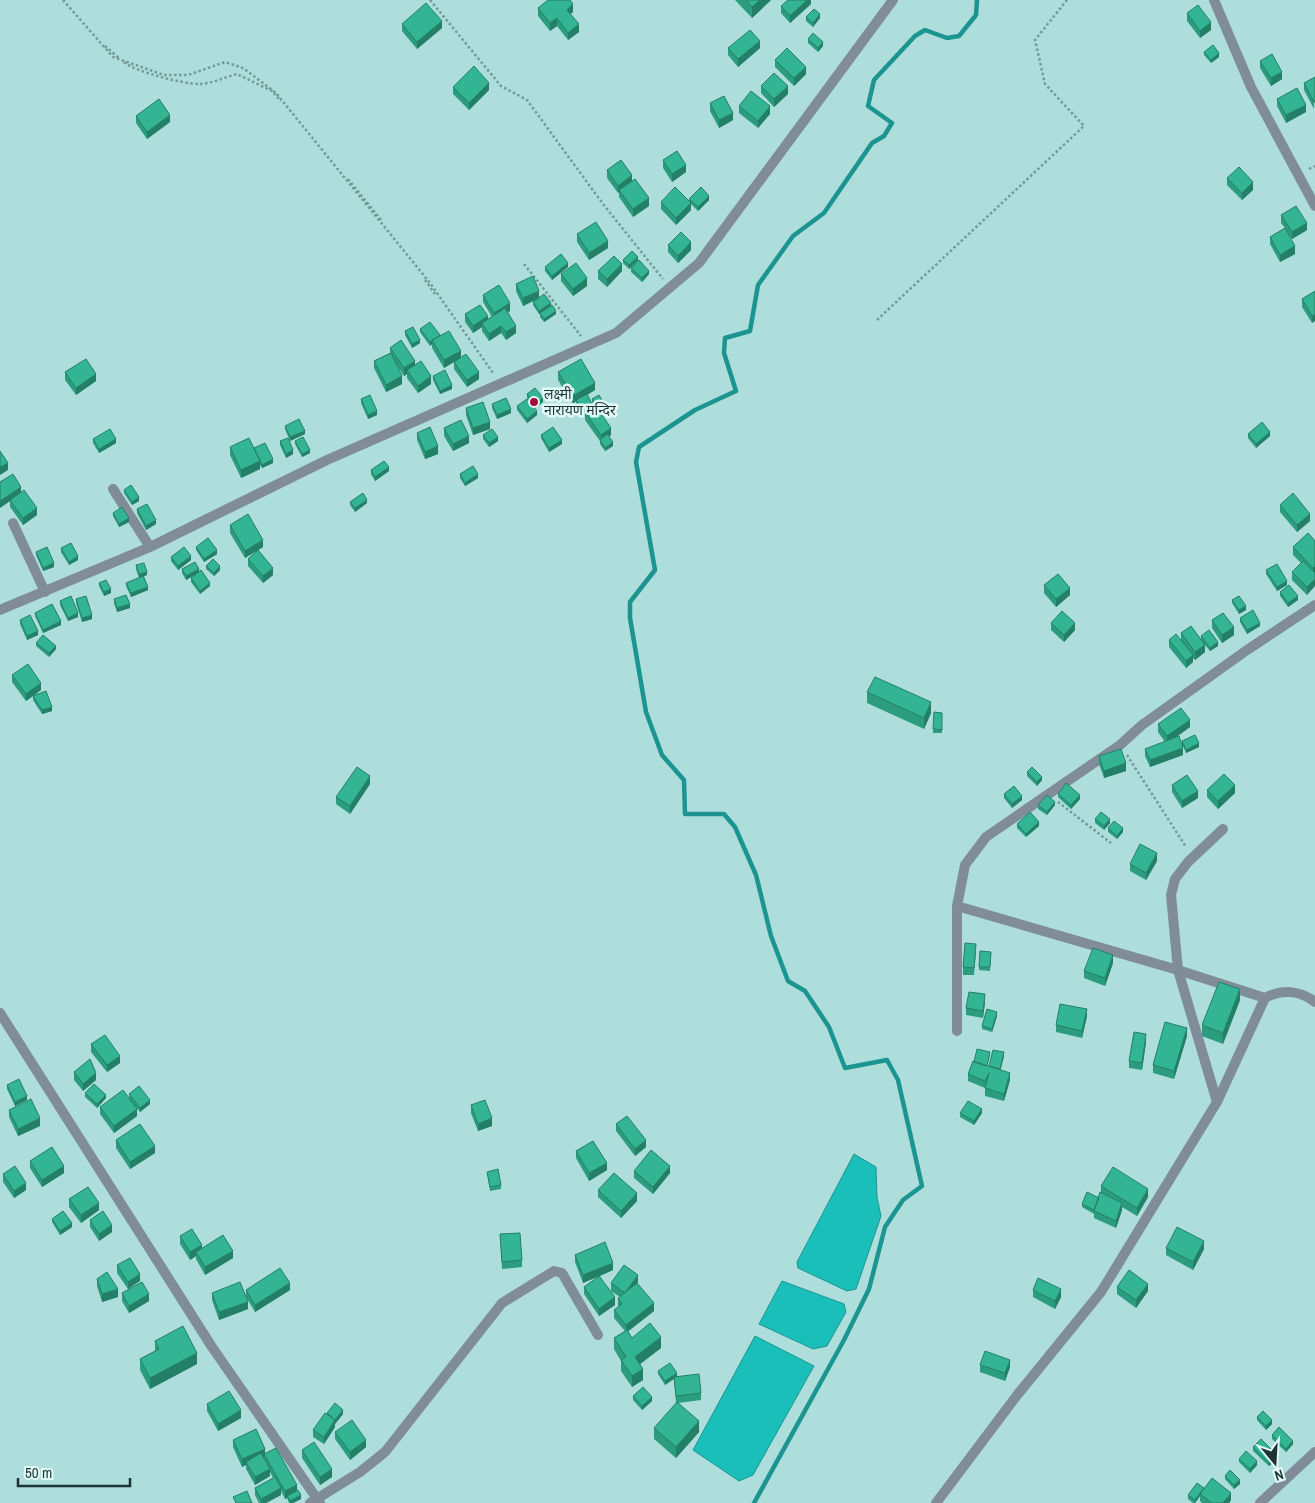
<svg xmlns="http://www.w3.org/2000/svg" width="1315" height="1503" font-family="'Archivo Narrow','Noto Sans Devanagari',sans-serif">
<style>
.water{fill:#1abfba;stroke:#1c9591}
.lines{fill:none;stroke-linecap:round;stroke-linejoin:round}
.stream{stroke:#1c9591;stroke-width:4.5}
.path{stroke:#749997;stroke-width:2.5;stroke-dasharray:2.5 2.5;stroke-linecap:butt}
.minor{stroke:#818c99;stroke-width:10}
.wall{fill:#2c9c7e}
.shaded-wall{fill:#247f67}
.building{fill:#33b593;stroke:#247f67}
.poi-dot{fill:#a60d3f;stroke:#e1faf8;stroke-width:2}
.labels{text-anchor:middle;stroke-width:5;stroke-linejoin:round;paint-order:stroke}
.poi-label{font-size:14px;fill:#1f3332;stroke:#e1faf8;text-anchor:start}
</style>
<rect width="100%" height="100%" fill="#addedb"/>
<path class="water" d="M854,1154L876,1167L877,1197L881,1216L856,1289L847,1291L798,1268L797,1262Z
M782,1281L844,1304L846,1312L827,1346L813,1349L759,1324Z
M755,1336L814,1366L753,1475L739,1481L693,1450Z"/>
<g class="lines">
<path class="stream" d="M754,1503L844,1340L869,1289L885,1227L903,1200L922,1186L898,1080L887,1060L845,1068L829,1027L805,991L788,981L771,936L756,875L735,827L724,814H685L684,780L662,755L646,712L630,618V602L655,570L636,462L639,447L695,410L736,391L724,353L725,338L750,331L758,285L793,236L824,213L872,143L884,136L892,123L868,106L874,80L915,36L925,30L947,38L959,36L976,15L977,0"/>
<path class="path" d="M63,0L113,57L164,75H188L225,62L243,68L276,93L430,283L493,373
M430,0L501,86L527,100L603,204L663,279
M105,46L120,59
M124,62C135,72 184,84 199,84C211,84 225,77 237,74L272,91L281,101
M1309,169L1315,166
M348,179L382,221
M524,264L581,336
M425,280L435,294
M877,320L1084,126L1045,84L1035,40L1067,0
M1127,755L1186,847
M1058,802L1111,843"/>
<path class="minor" d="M1214,0L1251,87L1315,206
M113,489L150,547
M13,523L45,592
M0,610L150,547L327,460L616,333L699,263L893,0
M957,906L1178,970L1265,998C1281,989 1300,990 1315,1002
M0,1013L212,1347L320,1503
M957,1031V906L965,865L986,837L1120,745L1142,725L1247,650L1315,605
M1217,1102L1178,970L1171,895L1175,879L1188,862L1223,829
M310,1503L360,1472L385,1452L502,1303L554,1271L562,1273L598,1335
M936,1503L1018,1394L1101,1292L1217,1102L1265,998
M1260,1503L1315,1452"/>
</g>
<path class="wall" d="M735,0H771L752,18Z
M811,0V4L790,23L781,13V6Z
M538,8L573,12L570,14L579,32L568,40L557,26L550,31L538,16Z
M1187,13L1211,30L1200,38L1187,21Z
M806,17L820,18L813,27L806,21Z
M402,24L442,28L417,49L402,31Z
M808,39L823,46L818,52L808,43Z
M728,48H760L738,67L728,55Z
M1204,52L1219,57L1211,63L1204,55Z
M775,60L806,74L794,86L775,67Z
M1260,61L1282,79L1271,86L1260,68Z
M1315,77L1314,109L1304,90V83Z
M761,86L788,94L774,107L761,93Z
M453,87L489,90L469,110L453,94Z
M1277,99L1306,112L1286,123L1277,106Z
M710,103L733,120L719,128L710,111Z
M739,106L770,114L758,128L739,113Z
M136,116L170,122L147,139L136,123Z
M663,160L686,172L672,182L663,168Z
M607,170L632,181L649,206L633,217L619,197V192L618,193L607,178Z
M1227,178L1253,190L1242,200L1227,185Z
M689,199L709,200L698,211L691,204V210L676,225L661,209V202L689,201Z
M1281,215L1307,230L1292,239L1288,234L1295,254L1280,262L1270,244V237L1285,228L1281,223Z
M577,234L608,248L589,260L577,242Z
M668,245L691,250L678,263L668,252Z
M623,260H638L629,269L623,263Z
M545,267H568L552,280L545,271Z
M631,268L649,274L642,282L631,272Z
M598,271H622L607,287L598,279Z
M561,274L587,286L573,296L561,281Z
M516,284L539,297L551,306L556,314L544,322L540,317V314H539L533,305V302L535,300L523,306L516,291Z
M1315,291L1312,323L1302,307V299Z
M483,295L510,311L508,312L516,333L506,340L501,333L489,341L482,331V327L473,333L465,322V314L488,320L492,317L483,302Z
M420,329L440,336L461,358L479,379L467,387L454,369V362L457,360L444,368L432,348V344L430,346L420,332Z
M405,331L420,343L412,348L405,335Z
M390,348L415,364L431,384L418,393L407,378V374L404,376L396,364L402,384L386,392L374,368V361L390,353Z
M65,372L96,381L76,395L65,380Z
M558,372L595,390L587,395L592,407L594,406L592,402V399L604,408L598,411L611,435L609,436L613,446L605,451L600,444V441L585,420V412L588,410L582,413L576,403V401L573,404L558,380Z
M433,376L452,389L440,394L433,380Z
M527,394L543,402L535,408L527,398Z
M361,399L377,415L368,419L361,403Z
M492,404L511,413L497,419L492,408Z
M517,406L537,415L527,423L517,410Z
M466,408L490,429L473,435L466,415Z
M285,426L305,434L290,441L285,429Z
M444,428L469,443L453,451L444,436Z
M417,433L438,454L425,459L417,440Z
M1248,434L1270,436L1256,448L1248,438Z
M483,435L498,441L489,447L483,439Z
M541,435L562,444L549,452L541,438Z
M93,439L116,443L99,453L93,443Z
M280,441L293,454L286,458L280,445Z
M295,441L310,453L302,457L295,444Z
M230,447L254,449L273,463L262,468L260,465V469L241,478L230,455Z
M371,470L389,471L375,481L371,474Z
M460,474L478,478L465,486L460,478Z
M124,490L139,501L132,505L124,493Z
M21,492L37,515L23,525L10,507V501L0,508Z
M350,502L367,503L355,512L350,505Z
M1280,505L1310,521L1297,532L1280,512Z
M137,509L156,524L146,530L137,513Z
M113,513L129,522L119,527L113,516Z
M230,525L263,547L245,558L230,533Z
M1308,533L1315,573L1307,595L1292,580V572L1301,563L1293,555V547Z
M196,547L217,554L204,562L196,550Z
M61,548L78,560L69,565L61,552Z
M36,552L54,567L43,571L36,555Z
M171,557L191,560L178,570L171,561Z
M248,559L273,575L263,583L248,566Z
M136,565L147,575L144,576L148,590L131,597L126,586V583L139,578L136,569Z
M206,566L220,570L214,576L206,569Z
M182,569L199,572L210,586L200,594L191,582V578L196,574L186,580L182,573Z
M1266,570L1287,585L1277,591L1266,574Z
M99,583L111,593L104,596L99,586Z
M1044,585L1070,595L1056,607L1044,593Z
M1280,592L1298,600L1288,607L1280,596Z
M76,599L92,619L82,622L76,603Z
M114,599L130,608L117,612L114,603Z
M1232,600L1246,610L1239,614L1232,603Z
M60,601L78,617L68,621L60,605Z
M35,613L61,625L43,633L35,616Z
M1240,618L1260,626L1247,634L1240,622Z
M20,620L38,635L27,640L20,624Z
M1212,620L1234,635L1222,643L1212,628Z
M1051,623L1075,630L1064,642L1051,630Z
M1181,633L1201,639V636L1218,646L1210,651L1205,645V652L1195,660L1193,658V662L1186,668L1169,647V640L1181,639Z
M36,643L56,649L49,657L36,646Z
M12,675L41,690L33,696L52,711L42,714L33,700V696L26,701L12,682Z
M867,692L931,713L924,729L867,703Z
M934,712L942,713V733H933Z
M1158,724L1190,727L1174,738L1182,745V741L1199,747L1186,753L1183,746V755L1150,767L1145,756V749L1165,742L1158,732Z
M1099,756L1126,771L1104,778L1099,764Z
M1027,772L1042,780L1037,786L1027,776Z
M370,784L350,814L336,804V797Z
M1172,785L1198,798L1182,808L1172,792Z
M1207,790L1235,793L1218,809L1207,797Z
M1004,794L1022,800L1012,808L1004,798Z
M1058,794L1080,799L1071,809L1058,797Z
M1038,805H1055L1047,815L1038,809Z
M1095,819L1110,823L1104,830L1095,823Z
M1017,824L1039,826L1026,837L1017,828Z
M1108,828L1123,832L1117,839L1108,832Z
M1157,861L1146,880L1130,871V864Z
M976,951L974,975H963V967Z
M980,951L991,952L990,971L979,970Z
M1113,963L1105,986L1084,978V971Z
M1240,1000L1223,1044L1202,1036V1025Z
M985,1002L983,1018L966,1015V1008Z
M997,1016L992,1032L982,1029V1026Z
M1087,1016L1082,1038L1056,1032V1025Z
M1187,1036L1174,1079L1153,1073V1065Z
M1146,1042L1142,1070L1129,1068V1061Z
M91,1044L120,1063L107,1072L91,1052Z
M990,1055L987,1066H989L1004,1056L1000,1070L1010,1080L1004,1101L985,1096V1088L968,1081V1074L974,1062Z
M74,1072L96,1080L83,1091L74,1080Z
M7,1085L27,1100L15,1106L7,1089Z
M85,1093L106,1098L97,1108L85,1097Z
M129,1094L150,1104L140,1112L129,1099L137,1116L114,1133L100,1114V1107L129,1098Z
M471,1105L492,1126L478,1131L471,1113Z
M9,1110L40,1126L18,1136L9,1117Z
M960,1113H982L974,1125L960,1117Z
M616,1124L646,1147L635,1156L616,1131Z
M116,1140L155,1153L130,1169L116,1148Z
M576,1151L607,1170L589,1181L576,1158Z
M30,1161L64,1173L42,1187L30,1168Z
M634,1171L670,1173L653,1194L634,1178Z
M487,1172L501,1185V1189L490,1191Z
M3,1174L26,1190L14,1198L3,1182Z
M1101,1186L1148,1197L1137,1216L1122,1207V1210L1116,1228L1094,1218V1214L1082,1207V1204L1099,1198L1101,1192Z
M598,1190L637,1201L621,1218L598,1197Z
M69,1199L99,1210L81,1223L69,1207Z
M52,1219L72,1227L60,1235L52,1222Z
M90,1220L112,1232L99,1241L90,1227Z
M500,1234L522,1260V1267L502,1269Z
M180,1236L202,1248L233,1258L205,1275L196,1259V1256L190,1260L180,1244Z
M1166,1248L1204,1249L1193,1270L1166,1255Z
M575,1255L613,1270L600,1276L615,1305L599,1316L584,1294V1287L599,1276L583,1283L575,1262Z
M117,1265L140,1281L128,1289L117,1273Z
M97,1279L118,1297L102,1302L97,1286Z
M638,1282L637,1283L654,1311L628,1331L632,1338L661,1348L640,1364L643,1380L632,1387L621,1371V1361L614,1349V1338L625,1331L614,1318V1310L619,1307L618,1306V1298L620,1297L611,1291V1283Z
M1117,1287L1148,1291L1136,1308L1117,1294Z
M246,1290H290L255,1312L246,1297L248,1309L219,1320L212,1300V1293L246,1297Z
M1033,1290L1061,1297L1055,1309L1033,1297Z
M122,1293L149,1301L129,1313L122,1301Z
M155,1341L197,1364L150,1389L140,1370V1359L155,1351Z
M980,1365L1010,1367L1005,1381L980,1372Z
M658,1371L677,1377L701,1393V1400L678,1403L699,1432L676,1458L654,1439V1428L676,1403L674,1378L665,1385L658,1374Z
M633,1396L652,1401L642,1410L633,1400Z
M207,1404L241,1418L218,1431L207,1411Z
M327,1414H343L335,1424V1427L324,1444L313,1437V1430Z
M1257,1417L1272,1424L1266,1430L1257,1420Z
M335,1432L366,1447L350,1460L335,1439Z
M1272,1435L1293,1444L1286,1452L1272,1439Z
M233,1440L265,1454L297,1490L301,1499L293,1503H289L287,1498L285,1499L281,1491V1495L266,1503H259L255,1495V1488L273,1478L270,1472V1476L255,1485L246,1469V1465L242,1467L233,1447Z
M1253,1447L1277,1459L1269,1466L1253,1451Z
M302,1450L332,1477L320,1485L302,1458Z
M1239,1459L1257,1465L1250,1473L1239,1462Z
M1225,1476L1240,1484L1234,1489L1225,1479Z
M1204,1489L1231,1500L1229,1503H1202L1200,1501V1496L1195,1503H1193L1188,1499V1495Z"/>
<path class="shaded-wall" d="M760,0H771L752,18V7Z
M807,0H811V4L790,23V16Z
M573,4V12L567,17V10Z
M820,14V18L813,27V23Z
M557,18V26L550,31V23Z
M442,21V28L417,49V42Z
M1211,22V30L1200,38V31Z
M579,24V32L568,40V33Z
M760,41V48L738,67V59Z
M823,42V46L818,52V48Z
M1219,53V57L1211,63V60Z
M806,67V74L794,86V78Z
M1282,72V79L1271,86V78Z
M489,83V90L469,110V103Z
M788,86V94L774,107V99Z
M1306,105V112L1286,123V115Z
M770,106V114L758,128V121Z
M733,113V120L719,128V120Z
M170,115V122L147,139V132Z
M686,165V172L672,182V174Z
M632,175V183L619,190V192L618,193V186Z
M1253,182V190L1242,200V193Z
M709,196V200L698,211V207Z
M649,198V206L633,217V209Z
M691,203V210L676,225V218Z
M1307,223V230L1292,239V232Z
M608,241V248L589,260V253Z
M691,242V250L678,263V256Z
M1295,246V254L1280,262V255Z
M638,257V260L629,269V265Z
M568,263V267L552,280V276Z
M622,264V271L607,287V279Z
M649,271V274L642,282V278Z
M587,278V286L573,296V289Z
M539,291V298L523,306V298Z
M510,303V311L494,320V313Z
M551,303V307L539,314V311Z
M556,311V314L544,322V319Z
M1315,314V321L1312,323V316Z
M488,316V324L482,323V327L473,333V326Z
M501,326V333L489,341V334Z
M516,326V333L506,340V332Z
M440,335V339L432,340V344L430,346V342Z
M420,340V343L412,348V344Z
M461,351V358L444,368V360Z
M415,361V368L407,370V374L404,376V368Z
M479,372V379L467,387V380Z
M96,374V381L76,395V388Z
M402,376V384L386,392V385Z
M431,376V384L418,393V386Z
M595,383V390L577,401L576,400V401L573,404V396Z
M452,385V389L440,394V391Z
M543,398V402L535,408V404Z
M592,404V408L582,413V410Z
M604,404V408L597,411V408Z
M511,409V413L497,419V415Z
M377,411V415L368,419V415Z
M537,411V415L527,423V419Z
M490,422V429L473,435V428Z
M611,428V435L601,442V435Z
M305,431V434L290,441V437Z
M1270,432V436L1256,448V444Z
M469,436V443L453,451V444Z
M498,437V441L489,447V443Z
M116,439V443L99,453V449Z
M562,440V444L549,452V448Z
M613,442V446L605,451V448Z
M438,446V454L425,459V452Z
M293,450V454L286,458V454Z
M310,450V453L302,457V454Z
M273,459V463L262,468V465Z
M260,461V469L241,478V470Z
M8,463V470L0,475V467Z
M389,467V471L375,481V477Z
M478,474V478L465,486V483Z
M21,487V494L10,500V501L0,508V501Z
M139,497V501L132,505V502Z
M367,500V503L355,512V508Z
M37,508V515L23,525V518Z
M1310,514V521L1297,532V525Z
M129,518V522L119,527V524Z
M156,520V524L146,530V526Z
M263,540V547L245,558V551Z
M217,550V554L204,562V559Z
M78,556V560L69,565V562Z
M191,556V560L178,570V566Z
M54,563V567L43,571V568Z
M220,566V570L214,576V573Z
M1315,566V573L1313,575V568Z
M273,568V575L263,583V576Z
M199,569V572L186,580V576Z
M147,572V575L139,578V574Z
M1315,579V586L1307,595V587Z
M1287,581V585L1277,591V587Z
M210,583V586L200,594V591Z
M148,587V590L131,597V593Z
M1070,588V595L1056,607V599Z
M111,589V593L104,596V592Z
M1298,596V600L1288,607V603Z
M130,604V608L117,612V608Z
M1246,606V610L1239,614V610Z
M78,613V617L68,621V618Z
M92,615V619L82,622V618Z
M61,621V625L43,633V630Z
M1075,623V630L1064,642V635Z
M1260,623V626L1247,634V630Z
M1234,627V635L1222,643V635Z
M38,631V635L27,640V636Z
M1218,642V646L1210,651V648Z
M1205,645V652L1195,660V652Z
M56,646V649L49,657V653Z
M1193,655V662L1186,668V661Z
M41,683V690L26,701V694Z
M931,702V713L924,729V718Z
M52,707V711L42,714V710Z
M1190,720V727L1167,744V736Z
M1199,743V747L1186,753V750Z
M1183,748V755L1150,767V760Z
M1126,763V771L1104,778V771Z
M370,776V784L350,814V806Z
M1042,777V780L1037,786V782Z
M1235,785V793L1218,809V801Z
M1198,791V798L1182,808V801Z
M1080,795V799L1071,809V805Z
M1022,796V800L1012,808V804Z
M1055,802V805L1047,815V812Z
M1110,819V823L1104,830V826Z
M1039,822V826L1026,837V834Z
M1123,828V832L1117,839V836Z
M1157,853V861L1146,880V873Z
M1113,955V963L1105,986V978Z
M1240,989V1000L1223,1044V1033Z
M985,994V1002L983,1018V1011Z
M1087,1009V1016L1082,1038V1031Z
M997,1012V1016L992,1032V1029Z
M1187,1028V1036L1174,1079V1071Z
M1146,1034V1042L1142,1070V1063Z
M1004,1052V1056L1000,1072V1069Z
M120,1056V1063L107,1072V1065Z
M96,1073V1080L83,1091V1084Z
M1010,1073V1080L1004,1101V1094Z
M106,1095V1098L97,1108V1104Z
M27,1096V1100L15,1106V1102Z
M150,1100V1104L140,1112V1108Z
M137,1109V1116L114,1133V1126Z
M982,1109V1113L974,1125V1121Z
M40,1118V1126L18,1136V1129Z
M492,1118V1126L478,1131V1124Z
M646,1140V1147L635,1156V1149Z
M155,1146V1153L130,1169V1162Z
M607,1163V1170L589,1181V1173Z
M64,1166V1173L42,1187V1180Z
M670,1166V1173L653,1194V1187Z
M26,1183V1190L14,1198V1191Z
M1148,1189V1197L1137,1216V1208Z
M637,1193V1201L621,1218V1211Z
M99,1203V1210L81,1223V1215Z
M1122,1203V1210L1116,1228V1221Z
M72,1223V1227L60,1235V1231Z
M112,1225V1232L99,1241V1234Z
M1204,1241V1249L1193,1270V1262Z
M202,1245V1252H196V1256L190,1260V1252Z
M233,1251V1258L205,1275V1267Z
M613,1263V1270L583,1283V1275Z
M140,1274V1281L128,1289V1282Z
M638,1275V1282L625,1300V1293Z
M290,1283V1290L255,1312V1305Z
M1148,1284V1291L1136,1308V1300Z
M118,1289V1297L102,1302V1294Z
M1061,1289V1297L1055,1309V1301Z
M149,1294V1301L129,1313V1306Z
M615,1297V1305L599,1316V1309Z
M248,1302V1309L219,1320V1312Z
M654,1303V1311L626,1333V1325Z
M661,1337V1348L635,1368V1357Z
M197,1353V1364L150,1389V1378Z
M1010,1360V1367L1005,1381V1373Z
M643,1369V1380L632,1387V1376Z
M677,1373V1377L665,1385V1381Z
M652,1397V1401L642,1410V1406Z
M241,1410V1418L218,1431V1424Z
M343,1410V1414L335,1424V1420Z
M335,1420V1427L324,1444V1437Z
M1272,1420V1424L1266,1430V1426Z
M699,1421V1432L676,1458V1447Z
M366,1440V1447L350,1460V1452Z
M1293,1441V1444L1286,1452V1449Z
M265,1449V1456L247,1464L246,1462V1465L242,1467V1459Z
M1277,1455V1459L1269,1466V1463Z
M1257,1461V1465L1250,1473V1469Z
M270,1469V1476L255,1485V1477Z
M332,1469V1477L320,1485V1477Z
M1240,1480V1484L1234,1489V1485Z
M297,1485V1492L287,1496V1498L285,1499V1491Z
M281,1488V1495L266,1503H261V1499Z
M1204,1488V1492L1200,1494V1496L1195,1503V1500Z
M1231,1493V1500L1229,1503H1223Z
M301,1495V1499L293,1503H290V1501Z"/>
<path class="building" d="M548,0H570L573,4L567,10L579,24L568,33L557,18L550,23L538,8Z
M746,0H760L752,7Z
M788,0H807L790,16L781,6Z
M426,3L442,21L417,42L402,24Z
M1198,5L1211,22L1200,31L1187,13Z
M814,9L820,14L813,23L806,17Z
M750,30L760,41L738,59L728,48Z
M813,33L823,42L818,48L808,39Z
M1213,45L1219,53L1211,60L1204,52Z
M787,48L806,67L794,78L775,60Z
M1272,54L1282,72L1271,78L1260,61Z
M474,66L489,83L469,103L453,87Z
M774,73L788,86L774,99L761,86Z
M1315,77V102H1314L1304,83Z
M1297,88L1306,105L1286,115L1277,99Z
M751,91L770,106L758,121L739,106Z
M724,96L733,113L719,120L710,103Z
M159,99L170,115L147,132L136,116Z
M677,151L686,165L672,174L663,160Z
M621,160L632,175L618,186L607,170Z
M1239,167L1253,182L1242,193L1227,178Z
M635,179L649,198L633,209L619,190Z
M675,187L691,203L676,218L661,202Z
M701,187L709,196L698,207L689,199Z
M1296,206L1307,223L1292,232L1281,215Z
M596,222L608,241L589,253L577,234Z
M1285,228L1295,246L1280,255L1270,237Z
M681,232L691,242L678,256L668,245Z
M632,251L638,257L629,265L623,260Z
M561,254L568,263L552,276L545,267Z
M614,256L622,264L607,279L598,271Z
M639,260L649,271L642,278L631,268Z
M576,263L587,278L573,289L561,274Z
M533,276L539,291L523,298L516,284Z
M499,285L510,303L494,313L483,295Z
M1315,291V314L1312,316L1302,299Z
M544,294L551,303L539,311L533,302Z
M480,305L488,316L473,326L465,314Z
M552,305L556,311L544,319L540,313Z
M505,308L516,326L506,332L501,326L489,334L482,323Z
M430,322L440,335L430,342L420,329Z
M413,327L420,340L412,344L405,331Z
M449,331L461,351L444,360L432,340Z
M401,340L415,361L404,368L390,348Z
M391,353L402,376L386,385L374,361Z
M466,354L479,372L467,380L454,362Z
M86,359L96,374L76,388L65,372Z
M581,359L595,383L573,396L558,372Z
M421,361L431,376L418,386L407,370Z
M445,370L452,385L440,391L433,376Z
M535,388L543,398L535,404L527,394Z
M587,394L592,404L582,410L576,400Z
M370,395L377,411L368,415L361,399Z
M599,395L604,404L597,408L592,399Z
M506,398L511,409L497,415L492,404Z
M527,399L537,411L527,419L517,406Z
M483,402L490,422L473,428L466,408Z
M595,405L611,428L601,435L585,412Z
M299,419L305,431L290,437L285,426Z
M461,420L469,436L453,444L444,428Z
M1262,422L1270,432L1256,444L1248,434Z
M430,427L438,446L425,452L417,433Z
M553,427L562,440L549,448L541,435Z
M110,429L116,439L99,449L93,439Z
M492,429L498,437L489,443L483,435Z
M607,434L613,442L605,448L600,440Z
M303,437L310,450L302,454L295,441Z
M249,438L260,461L241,470L230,447Z
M288,438L293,450L286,454L280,441Z
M265,443L273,459L262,465L254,448Z
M0,451L8,463L0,467Z
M384,461L389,467L375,477L371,470Z
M473,466L478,474L465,483L460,474Z
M13,474L21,487L0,501V482Z
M131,485L139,497L132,502L124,490Z
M24,490L37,508L23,518L10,500Z
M363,493L367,500L355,508L350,502Z
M1293,493L1310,514L1297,525L1280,505Z
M147,504L156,520L146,526L137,509Z
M122,507L129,518L119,524L113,513Z
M248,514L263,540L245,551L230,525Z
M1308,533L1315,541V566L1313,568L1293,547Z
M208,538L217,550L204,559L196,547Z
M71,543L78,556L69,562L61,548Z
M47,547L54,563L43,568L36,552Z
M184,547L191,556L178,566L171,557Z
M258,550L273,568L263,576L248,559Z
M213,559L220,566L214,573L206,566Z
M1303,561L1315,573V579L1307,587L1292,572Z
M195,562L199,569L186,576L182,569Z
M144,563L147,572L139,574L136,565Z
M1277,564L1287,581L1277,587L1266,570Z
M201,570L210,583L200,591L191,578Z
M1058,574L1070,588L1056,599L1044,585Z
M143,576L148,587L131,593L126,583Z
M106,580L111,589L104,592L99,583Z
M1289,585L1298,596L1288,603L1280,592Z
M126,595L130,604L117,608L114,599Z
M71,596L78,613L68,618L60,601Z
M86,596L92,615L82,618L76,599Z
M1239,596L1246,606L1239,610L1232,600Z
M52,604L61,621L43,630L35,613Z
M1253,610L1260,623L1247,630L1240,618Z
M1062,611L1075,623L1064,635L1051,623Z
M1223,613L1234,627L1222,635L1212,620Z
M30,615L38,631L27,636L20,620Z
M1191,626L1205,645L1195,652L1181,633Z
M1209,630L1218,642L1210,648L1201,636Z
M1176,634L1193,655L1186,661L1169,640Z
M43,635L56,646L49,653L36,643Z
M28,664L41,683L26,694L12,675Z
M875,677L931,702L924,718L867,692Z
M46,691L52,707L42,710L33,696Z
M1181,708L1190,720L1167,736L1158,724Z
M934,712L942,713V730L933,729Z
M1195,735L1199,743L1186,750L1182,741Z
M1179,736L1183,748L1150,760L1145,749Z
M1121,749L1126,763L1104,771L1099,756Z
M357,767L370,776L350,806L336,797Z
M1032,767L1042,777L1037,782L1027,772Z
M1224,774L1235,785L1218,801L1207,790Z
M1187,775L1198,791L1182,801L1172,785Z
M1066,783L1080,795L1071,805L1058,794Z
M1014,786L1022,796L1012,804L1004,794Z
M1047,795L1055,802L1047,812L1038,805Z
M1030,812L1039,822L1026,834L1017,824Z
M1101,812L1110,819L1104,826L1095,819Z
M1114,821L1123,828L1117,836L1108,828Z
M1140,844L1157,853L1146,873L1130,864Z
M965,943L976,944L974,968L963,967Z
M1093,948L1113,955L1105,978L1084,971Z
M980,951L991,952L990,967H979Z
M1219,982L1240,989L1223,1033L1202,1025Z
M969,992L985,994L983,1011L966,1008Z
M1060,1004L1087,1009L1082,1031L1056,1025Z
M987,1009L997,1012L992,1029L982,1026Z
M1165,1022L1187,1028L1174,1071L1153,1065Z
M1134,1032L1146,1034L1142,1063L1129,1061Z
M105,1035L120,1056L107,1065L91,1044Z
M977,1049L990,1052L987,1066L974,1062Z
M993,1050L1004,1052L1000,1069L989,1066Z
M90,1059L96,1073L83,1084L74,1072Z
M973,1061L1010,1073L1004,1094L985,1088L989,1073L985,1081L968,1074Z
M19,1079L27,1096L15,1102L7,1085Z
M94,1084L106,1095L97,1104L85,1093Z
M139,1086L150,1100L140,1108L129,1094Z
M123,1090L137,1109L114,1126L100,1107Z
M31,1099L40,1118L18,1129L9,1110Z
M485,1100L492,1118L478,1124L471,1105Z
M968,1101L982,1109L974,1121L960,1113Z
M627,1116L646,1140L635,1149L616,1124Z
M140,1124L155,1146L130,1162L116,1140Z
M593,1141L607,1163L589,1173L576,1151Z
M52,1147L64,1166L42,1180L30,1161Z
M651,1150L670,1166L653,1187L634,1171Z
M15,1166L26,1183L14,1191L3,1174Z
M1113,1167L1148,1189L1137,1208L1101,1186Z
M498,1169L501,1185L490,1187L487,1172Z
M614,1173L637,1193L621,1211L598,1190Z
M88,1187L99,1203L81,1215L69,1199Z
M1087,1192L1099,1198L1094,1210L1082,1204Z
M1100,1192L1122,1203L1116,1221L1094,1211Z
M63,1211L72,1223L60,1231L52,1219Z
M103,1211L112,1225L99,1234L90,1220Z
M1177,1227L1204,1241L1193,1262L1166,1248Z
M192,1229L202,1245L190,1252L180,1236Z
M520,1233L522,1260L502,1262L500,1234Z
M223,1235L233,1251L205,1267L196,1252Z
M605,1242L613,1263L583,1275L575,1255Z
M130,1258L140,1274L128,1282L117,1265Z
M624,1265L638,1275L625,1293L611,1283Z
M280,1268L290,1283L255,1305L246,1290Z
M1129,1270L1148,1284L1136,1300L1117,1287Z
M107,1272L118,1289L102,1294L97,1279Z
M599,1276L615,1297L599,1309L584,1287Z
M1038,1278L1061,1289L1055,1301L1033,1290Z
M142,1282L149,1294L129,1306L122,1293Z
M240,1282L248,1302L219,1312L212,1293Z
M637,1283L654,1303L626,1325L614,1310L622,1304L618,1298Z
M650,1323L661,1337L635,1357L643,1369L632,1376L621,1360L626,1357L614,1338L627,1330L632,1338Z
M183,1326L197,1353L150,1378L140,1359L159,1349L155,1341Z
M985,1351L1010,1360L1005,1373L980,1365Z
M670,1363L677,1373L665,1381L658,1371Z
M699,1374L701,1393L676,1396L674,1377Z
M643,1387L652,1397L642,1406L633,1396Z
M229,1391L241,1410L218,1424L207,1404Z
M677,1402L699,1421L676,1447L654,1428Z
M335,1403L343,1410L335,1420L327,1413Z
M1263,1411L1272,1420L1266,1426L1257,1417Z
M325,1413L335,1420L324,1437L313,1430Z
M352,1420L366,1440L350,1452L335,1432Z
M1279,1427L1293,1441L1286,1449L1272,1435Z
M256,1429L265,1449L242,1459L233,1440Z
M1261,1439L1277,1455L1269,1463L1253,1447Z
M314,1442L332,1469L320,1477L302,1450Z
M276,1448L297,1485L285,1491L264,1454Z
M1246,1451L1257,1461L1250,1469L1239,1459Z
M261,1453L270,1469L255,1477L246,1462Z
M1230,1470L1240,1480L1234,1485L1225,1476Z
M275,1477L281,1488L261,1499L255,1488Z
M1212,1478L1231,1493L1223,1503H1212L1200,1494Z
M1197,1483L1204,1488L1195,1500L1188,1495Z
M298,1490L301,1495L290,1501L287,1496Z
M247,1491L252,1503H236L233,1497Z"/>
<circle class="poi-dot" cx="534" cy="402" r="5"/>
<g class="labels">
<g class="poi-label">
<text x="544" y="399">लक्ष्मी<tspan x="544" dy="16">नारायण मन्दिर</tspan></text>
</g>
</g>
<g transform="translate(1275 1463) rotate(162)" stroke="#e1faf8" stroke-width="4" paint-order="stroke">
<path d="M0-4L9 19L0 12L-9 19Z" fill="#1f3332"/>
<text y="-8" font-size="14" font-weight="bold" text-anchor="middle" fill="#1f3332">N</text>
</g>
<path d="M18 1478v8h112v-8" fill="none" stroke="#1f3332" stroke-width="2.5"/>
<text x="25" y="1478" font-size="15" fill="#1f3332" stroke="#e1faf8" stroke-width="4" paint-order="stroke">50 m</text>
</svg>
